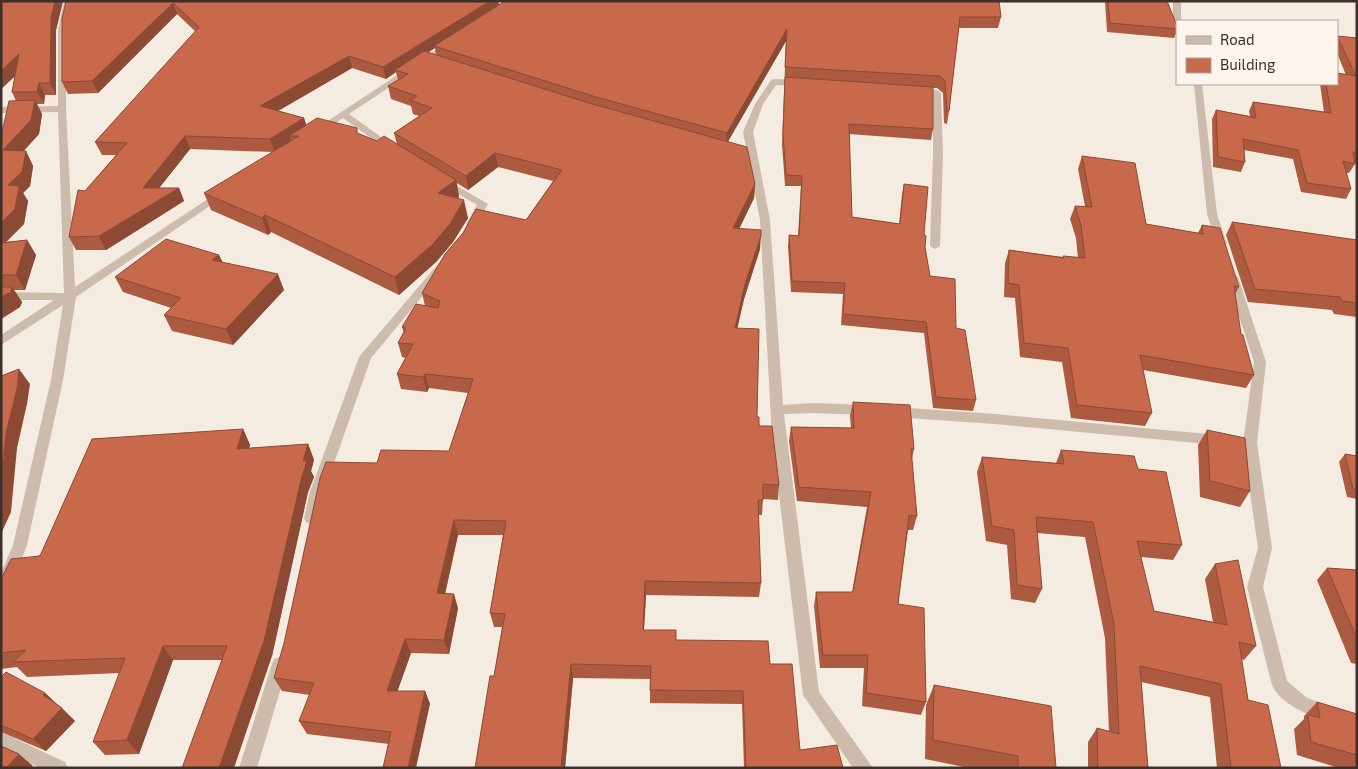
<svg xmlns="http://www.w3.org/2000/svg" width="1358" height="769" font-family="'Exo 2',sans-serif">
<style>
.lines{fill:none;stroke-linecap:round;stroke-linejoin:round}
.minor{fill:#cdbbac;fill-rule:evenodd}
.wall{fill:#ac5a40;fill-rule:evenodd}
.shaded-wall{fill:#8c4a34}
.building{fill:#c8694b;stroke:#8c4a34}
</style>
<rect width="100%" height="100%" fill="#f4ebe1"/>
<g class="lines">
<path class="minor" d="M64,1H72L66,30V109L75,287L217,193H225L226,195L76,297L63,380L27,545L9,593L6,598L1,599V573L13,545L51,380L63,305L1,345V335L54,300H1V292L64,293L58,112L1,113V107L58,106V30Z
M1173,1H1181V21H1177V23L1173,21Z
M446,43L453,45L349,114L395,147V151H389L343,118L322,132L319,133L314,130Z
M774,79L800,80L804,83L800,86L776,85L763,104L753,132L770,220L783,405L813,403L866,405L871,407L872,410L871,413L866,415L813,413L784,414L819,692L873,768H853L803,695L772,436L760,220L743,132L755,104L771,80Z
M1194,84H1202L1217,214L1227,244L1222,247L1217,244L1207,214Z
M918,88L937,90L941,93L943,154L940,246L935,249L930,246L933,154V95L915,93L914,91Z
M445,179L488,204L475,226H467L466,224L477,205L442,184V180Z
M441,264L445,265L446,267L445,269L371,358L324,492L316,522L311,524L306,522L304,518L310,492L359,357L437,265Z
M1232,274L1238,277L1266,362L1257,443L1272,548L1263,587L1287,681L1307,698L1357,715V731C1331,722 1284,712 1272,685L1247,587L1258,548L1243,443L1254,362L1226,277Z
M894,407L995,414L1218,435L1223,437L1225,440L1223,443L1218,445L995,424L894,417L889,415L888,412L889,409Z
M280,657L286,659L288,664L257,768H239L272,664L274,659Z
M1,732L65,762L68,768H40L1,749Z"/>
</g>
<path class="wall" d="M1,1H63L56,30V95H45L44,104H37L42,114L39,134L23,151H26L33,166L30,186L23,193L28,201L24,224L6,242L27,240L36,255L25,290H14L22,302L20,307L1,319V137L16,101L12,92L15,76L1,89Z
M66,1H498L499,5L1001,17L998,28H959L949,111L947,124L944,123L943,93L937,88H933V129L931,140L849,134L852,217L899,224L902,195L904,184L924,234L925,247L930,276L956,328L976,400L973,411L933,408L924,333L841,325L843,294L791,292L788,246L789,235L798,236L801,186H785L782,144L786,41L728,141L755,184L754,198L739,228L760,249L744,299L737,328L757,417L779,485L778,500L763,499L762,515H758L761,583L759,597L646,595L644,630L676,640L770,664L800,750L843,768H744L742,704L650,703V679L573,678L565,768H475L494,676L502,627H494L490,613L503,535H458L445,594L458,608L449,654L411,653L397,691H425L430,704L389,744L307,734L299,721L310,695L282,691L274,678L377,463L449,451L468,393L429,388L427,392L401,389L397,374L406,358L402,357L398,343L404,333L402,327L425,306L422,293L526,220L553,181L498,167L468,190L457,183L459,197L457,198L468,218L453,242L436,262L399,295L271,232L268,235L211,210L204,193L273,152L190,149L159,188H179L184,201L106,250H76L69,237L85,191L116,155H102L95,142L196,32L177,14L98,93L68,94L62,82ZM435,48L436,55L428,52ZM352,68L386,79L396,72L398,80L388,86L391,99L411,106L413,114L419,116L394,133L397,144L377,141L359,134L306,125L304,118L278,111Z
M1105,1H1167L1177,26V31L1174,38L1107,32Z
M1337,36L1357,38V163H1355V164L1349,173H1346L1351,189L1346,199L1301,192L1293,159L1244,150L1245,162L1241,172L1213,167L1212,119L1216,110L1250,116L1249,111L1253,102L1324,112L1320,84H1337L1346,75L1337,53Z
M1082,156L1146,224L1198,233L1202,225L1239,287L1235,294L1241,334L1254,375L1246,388L1143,370L1152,413L1145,426L1071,418L1062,362L1020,357L1015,298L1004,297L1005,263L1009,250L1063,257V256L1078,258L1076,238L1070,219L1075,206H1085L1078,169Z
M1232,222L1357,240V317L1334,314L1332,310L1248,302L1226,235Z
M219,255L223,263L284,290L233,345L172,331L164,315L171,308L123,292L115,277Z
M853,402L914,449L912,459L917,516L913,530H908L898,604L926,702L921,715L862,706L864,668H820L814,606L816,592H852L867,507L797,501L789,441L791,427L851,428L850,416Z
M243,429L250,445L249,448L308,444L314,460L311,471L314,477L308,492L272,656L222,660H173L139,754L105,755L93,742L120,673L27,677L17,667L1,669V579Z
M1207,430L1250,491L1240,507L1200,497L1198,445Z
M1061,450L1138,469L1182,545L1173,560L1141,557L1154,611L1213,622L1205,579L1215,564L1256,646L1244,660L1241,659L1248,700L1281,768H1217L1210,697L1141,682L1148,768H1088V742L1097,728L1109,732L1105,638L1085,537L1037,533L1042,589L1035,603L1011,599L1007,545L986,541L977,472L982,457L1056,463Z
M1345,454L1357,456V499L1347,497L1339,462Z
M1327,568L1357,570V664L1351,663L1317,580Z
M1,677L45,693L75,721L46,751L1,732Z
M934,685L1056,768H969L925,759L926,705Z
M1317,702L1357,714V768H1339L1297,755L1294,729L1304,719V716Z"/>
<path class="shaded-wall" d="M55,1H63L56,30V95L50,83L51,18Z
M490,1H498L499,8L434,46L435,48L399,71L395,70L396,72L386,79L383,67Z
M173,3L177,14L98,93L92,81Z
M787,29L786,41L726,145L727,133Z
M19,54L26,66L1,89V71Z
M349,56L352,68L264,119L260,106Z
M39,83L45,95L44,104L37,92Z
M35,100L42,114L39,134L11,165L3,150Z
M304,118L308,130L289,136L291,141L275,152L270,139Z
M185,136L190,149L149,201L143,188Z
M26,151L33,166L30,186L23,193L28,201L24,224L1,247V223L8,185Z
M495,153L498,167L468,190L466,176Z
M456,180L459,197L442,211L438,193Z
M755,184L754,198L733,242V228Z
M179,188L184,201L106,250L99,236Z
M464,200L468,218L453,242L436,262L399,295L395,277Z
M265,215L271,232L268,235L262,218Z
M761,235L760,249L744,299L734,343L735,328L745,284Z
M27,240L36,255L25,290L16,275Z
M219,255L226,270L212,260Z
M278,274L284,290L233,345L226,329Z
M12,287L22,302L20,307L1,319V297Z
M19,369L30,384L27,404L17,448L11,512L1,534V477L6,433Z
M425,374L429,388L427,392L423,377Z
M243,429L250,445L244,464L237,449Z
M308,444L314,460L311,471L314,477L308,492L272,656L234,768H219Z
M454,520L458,535L442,607L437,593Z
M645,581L646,595L643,643V630Z
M454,594L458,608L449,654L444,640Z
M405,639L411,653L393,704L387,691Z
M163,646L173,660L139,754L127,740Z
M571,664L573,678L565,768H561Z
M425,691L430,704L416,768H408Z
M45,693L58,705L43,695Z
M62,708L75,721L46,751L33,739Z
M19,754L33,766L31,768H6Z"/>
<path class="building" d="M1,1H55L51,18L50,83H39L37,92H12L19,54L1,71Z
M66,1H490L383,67L349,56L260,106L304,118L270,139L185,136L143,188H179L99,236L69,237L78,190L85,191L127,143L95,142L199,27L173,3L92,81L62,82V19Z
M505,1H999L1001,17H960L949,111H947L945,81L940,76L785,67L787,29L727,133L596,97L434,46Z
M1108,1H1167L1177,26V29L1110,23Z
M1337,36L1357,38V152H1353L1355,164L1343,161L1351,189L1307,183L1298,150L1243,139L1245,162L1218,157L1216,110L1256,118L1253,102L1331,113L1326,84H1337V73L1356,76Z
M424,51L589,103L747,147L755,184L733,228L761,230V235L745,284L735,328L759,329L757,417H759V426H772L779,485L763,484V500H758L761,583L645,581L643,630H676V640L768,641L770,664H792L800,750L837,745L843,768H746L743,691L650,690L651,666L571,664L561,768H475L490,676H494L505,614L490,613L506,521L454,520L437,593L454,594L444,640L405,639L387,691H425L408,768H383L391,732L299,721L314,683L274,678L284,643L320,478L326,462L377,463L381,450L449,451L473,379L425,374L423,377L397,374L413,344L398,343L406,328L402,327L416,304L438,308L440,301L422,293L445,254L463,233L476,209L526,220L562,170L495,153L466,176L394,133L432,108L410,100L417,96L388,86L408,74L395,70Z
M785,77L933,87V129L849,124L852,217L900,224L904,184L928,187L924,234L926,236L925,247L930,276L955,279L956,328L965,330L976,400L936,397L926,322L843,314L845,283L792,281L789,235L799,236L802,176L786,175L783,134Z
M35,100L31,120L3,150L26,151L22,172L8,185L19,186L15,209L1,223V137L9,101Z
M317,118L357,128V133L377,141L384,136L456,180L438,193L464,200L450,224L432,245L395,277L265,215L262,218L204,193L299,136H289Z
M1082,156L1135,163L1146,224L1203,234L1202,225L1220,228L1239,287L1234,286L1241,334L1243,335L1254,375L1140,355L1152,413L1077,405L1068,348L1024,343L1019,285L1008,283L1009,250L1064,258L1063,256L1085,258L1081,225L1075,206L1092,207Z
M1232,222L1357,240V303L1342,301L1340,297L1255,289Z
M166,239L219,255L212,260L278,274L226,329L164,315L181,298L115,277Z
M27,240L16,275H1V243Z
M1,287H12L11,292L1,297Z
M19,369L17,389L6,433L1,477V376Z
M853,402L910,405L914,449H911L917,516L909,515L898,604L924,608L926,702L866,693L868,655H823L816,592H853L871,492L799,487L791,427L854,428Z
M243,429L237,449L308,444L303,461H307L302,476L264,641L219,768H182L227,646H163L127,740L93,742L125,658L13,662L26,650L1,653V579L11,559L40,556L92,439Z
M1207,430L1245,438L1250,491L1210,481Z
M1061,450L1134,456L1138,469L1166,472L1182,545L1137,541L1154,611L1227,625L1215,564L1238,560L1256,646L1239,642L1248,700L1268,705L1281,768H1231L1221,684L1140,666L1148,768H1098L1097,728L1119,734L1114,624L1093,522L1036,517L1042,589L1017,585L1014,530L992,526L982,457L1064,464Z
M1345,454L1357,456V490L1353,489Z
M1327,568L1357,570V639Z
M6,672L45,693L43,695L62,708L33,739L1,725V677Z
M934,685L1051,706L1056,768H1018V756L933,740Z
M1317,702L1357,714V755L1311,742L1308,715L1320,718Z
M1,746L19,754L6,768H1Z"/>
<rect width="1358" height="769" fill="none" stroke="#3b302b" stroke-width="5"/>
<rect x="1176" y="20" width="162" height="65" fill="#fbf5ee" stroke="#aea6a0"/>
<rect x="1186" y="36" width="25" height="8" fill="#cdbbac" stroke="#aea6a0"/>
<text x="1220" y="45" font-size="15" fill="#3b302b">Road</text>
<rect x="1186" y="58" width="25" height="15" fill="#c8694b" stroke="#aea6a0"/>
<text x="1220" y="70" font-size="15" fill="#3b302b">Building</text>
</svg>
